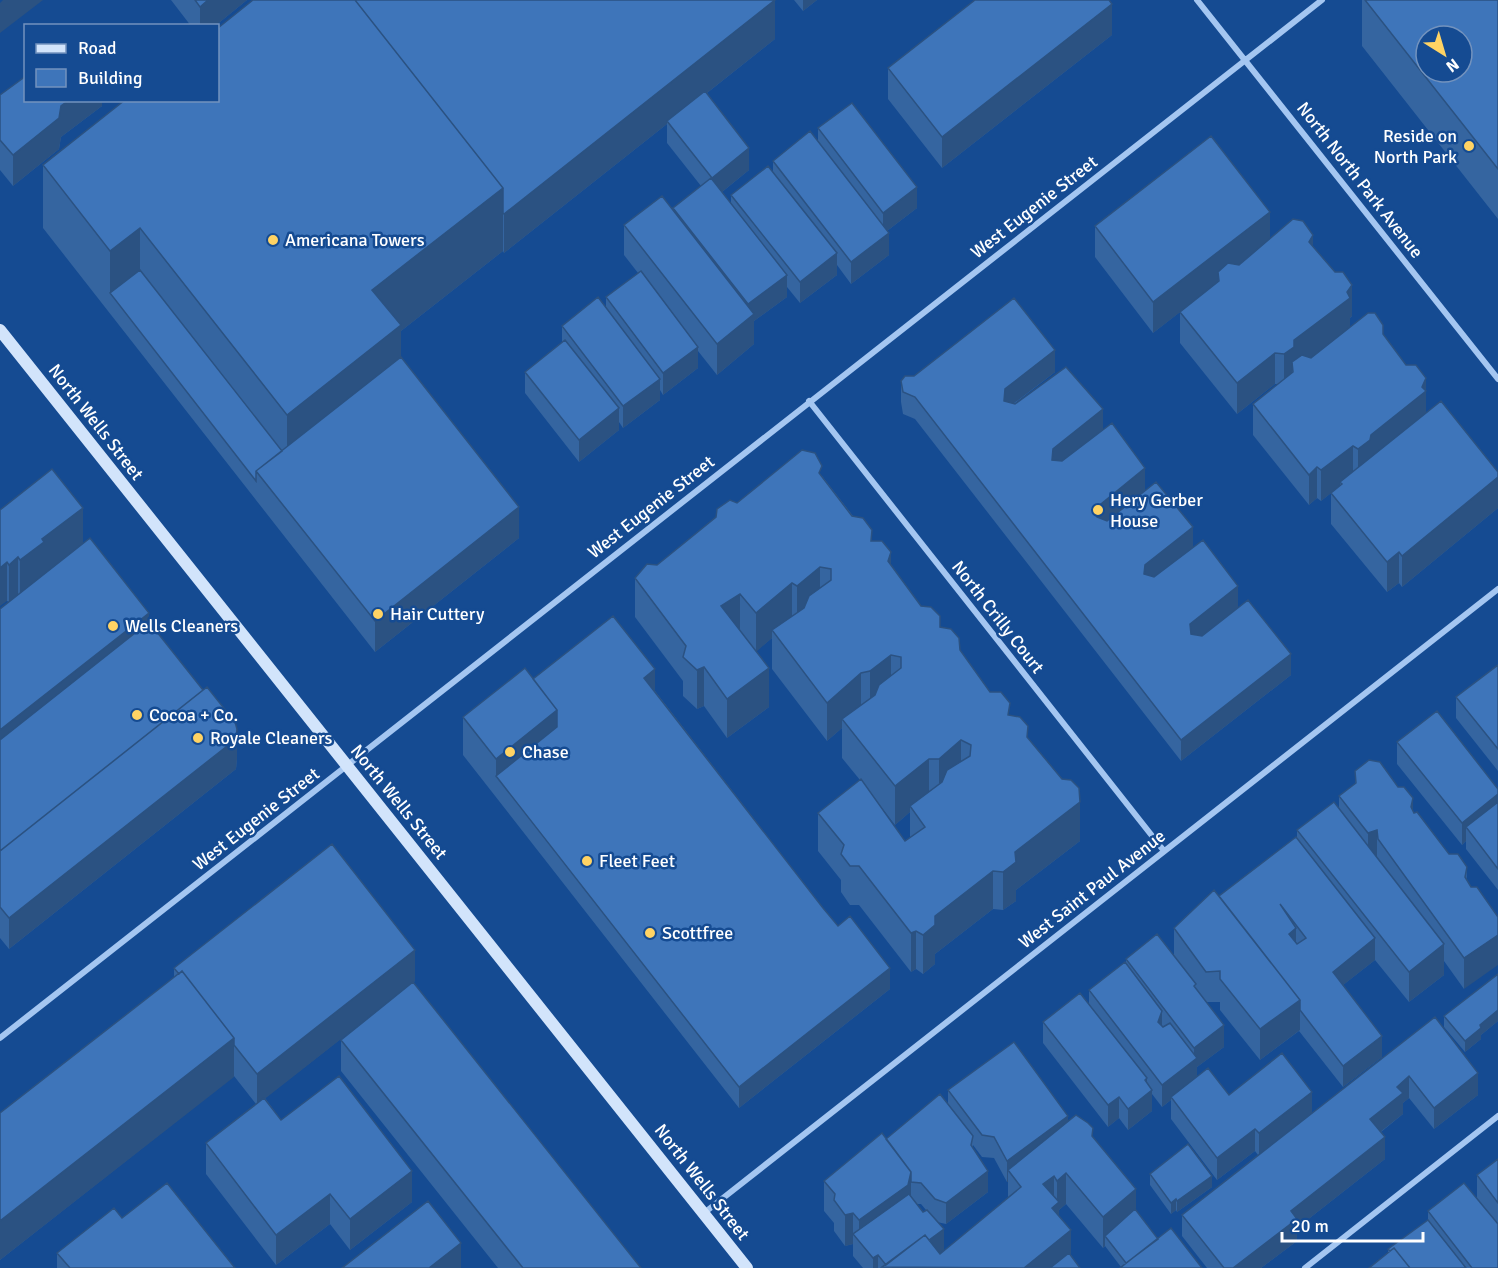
<svg xmlns="http://www.w3.org/2000/svg" width="1498" height="1268" font-family="Signika,sans-serif">
<style>
.lines{fill:none;stroke-linecap:round;stroke-linejoin:round}
.street{stroke:#a4c6f1;stroke-width:6}
.secondary{stroke:#d2e4fb;stroke-width:12}
.wall{fill:#3565a0;fill-rule:evenodd}
.shaded-wall{fill:#2b5282}
.building{fill:#3e75ba;stroke:#2b5282;stroke-width:1.5;fill-rule:evenodd}
.poi-dot{fill:#ffd364;stroke:#154b92;stroke-width:2}
.labels{text-anchor:middle;stroke-width:5;stroke-linejoin:round;paint-order:stroke}
.poi-label{font-size:18px;fill:#fff;stroke:#154b92;text-anchor:start}
.street-label{font-size:18px;fill:#fff;stroke:#154b92}
</style>
<rect width="100%" height="100%" fill="#154b92"/>
<g class="lines">
<path class="street" d="M1197,0L1498,379
M809,401L1164,851
M0,1038L1322,0
M704,1213L1498,589
M1305,1268L1498,1116"/>
<path class="secondary" d="M0,330L747,1268"/>
</g>
<path class="wall" d="M171,0H247L215,26H191Z
M794,0H817L803,11Z
M1362,0H1498V219L1362,46Z
M1112,35L942,168L888,99V68Z
M775,39L707,93L749,170L722,192L731,204V195L773,172V161L818,142V128L917,208L887,231L889,255L851,284L837,265V275L800,303L787,287V297L754,321V344L717,375L698,351V368L663,395L660,390V400L623,428L619,422V430L579,462L525,393V372L562,342V326L606,308V297L638,273L624,255V225L673,209V208L701,186L667,143V124L504,253L503,251L401,331V357L519,538L375,652L43,228V165Z
M0,95L102,100V106L61,137L59,149L13,186L0,170Z
M1095,226L1270,238L1313,247L1352,316L1350,318V327L1383,335L1426,391V413L1498,472V508L1402,587L1399,583L1387,592L1331,524V493L1321,501L1317,498L1309,505L1253,435V404L1278,384H1275L1237,414L1180,343V312L1153,333L1095,257Z
M1055,372L1014,404L1103,430L1145,490L1107,521L1193,548L1238,608L1291,675L1181,761L915,419L903,414L901,402V381Z
M822,476L891,565L921,606L960,650L990,692L1028,739L1080,841L1016,890V901L1003,910L993,909L935,954V964L923,974L916,969L911,972L859,905H850L841,892V880L818,851V813L860,780L842,758V728L827,741L772,669V638L756,651L769,707L727,738L704,706L697,709L683,696V681L635,617V578L657,565L716,517L737,503ZM878,803L895,825L910,812V837L905,841Z
M0,510L83,544L149,622L237,759L236,769L9,949L0,938V609L9,602L7,601Z
M1498,665V771L1456,718V697Z
M533,679L655,691L823,908L890,989L739,1108L463,755V717Z
M1397,742L1498,789V890L1466,849V841L1462,845L1397,764Z
M1355,771L1413,812L1449,854L1467,867L1464,989L1444,961V975L1409,1002L1375,960L1343,985L1382,1057L1343,1087L1299,1031L1260,1060L1220,1010V1002H1206L1224,1047L1197,1067V1077L1229,1095L1312,1113L1435,1017L1478,1095L1434,1129L1409,1098L1403,1103V1114L1381,1132L1385,1159L1297,1228V1241L1261,1268H1207L1182,1236V1215L1258,1155L1255,1151L1217,1180L1171,1119V1100L1162,1107L1152,1094V1111L1128,1130L1119,1118L1108,1127L1043,1043V1022L1089,1004V990L1126,964V959L1174,956V928L1297,840V830L1339,808V796L1355,784Z
M174,968L415,981L413,982L641,1268H498L341,1071V1040L388,1002L265,1098L281,1120L412,1202L350,1250L330,1224L276,1265L206,1174V1143L256,1104L234,1076L0,1260V1113L174,978Z
M1498,974V1021L1481,1035V1039L1465,1052L1444,1027V1016Z
M948,1090L1068,1121L1093,1137L1136,1211L1158,1239L1121,1267L1105,1246L1103,1248L1066,1204L1059,1210V1216L1071,1255L1080,1268H863L853,1256V1244L845,1246L834,1231V1223L824,1211V1181L886,1139L948,1105ZM973,1145L982,1157L994,1158L1007,1182H1008V1198L944,1251L937,1222L946,1224L988,1192L973,1149ZM916,1204H921L926,1210L923,1212Z
M1498,1159V1268H1369L1388,1253V1249L1428,1220V1211L1477,1198V1175Z
M1150,1174L1212,1187L1177,1212L1176,1210L1171,1214L1150,1185Z
M122,1218L235,1268H57V1253Z"/>
<path class="shaded-wall" d="M3,0H43L0,33V3Z
M208,0H247L215,26H200V7Z
M775,0V39L669,123L667,121V124L504,253V214Z
M803,0H817L803,11Z
M1112,4V35L942,168V137Z
M69,100H102V106L61,137L59,149L13,186V155L61,106Z
M749,148V170L712,200V178Z
M917,187V208L883,234V213Z
M503,188V251L401,331V388L287,457V415L372,290Z
M1270,212V243L1219,282L1218,272V283L1153,333V302Z
M140,228V291L110,293V251Z
M889,233V255L851,284V262Z
M1313,235V266L1309,242Z
M837,253V275L800,303V282Z
M787,275V297L754,321V344L717,375V344L748,319V304Z
M1352,285V316L1350,318V329L1294,371L1292,362V380L1284,385V354L1294,340L1347,292Z
M698,347V368L663,395V373Z
M1055,350V372L1005,410L1004,401L1005,389Z
M1275,353V384L1237,414V383Z
M1426,378V422L1358,480V449L1371,435L1422,387Z
M660,379V400L623,428V406Z
M619,408V430L579,462V440Z
M1103,409V430L1053,470L1052,460L1053,449Z
M1353,446V477L1340,482V486L1321,501V470Z
M1317,467V498L1309,505V475Z
M1145,468V490L1096,530V508Z
M1498,477V508L1402,587V556Z
M519,507V538L375,652V621Z
M83,508V546L20,599V560L42,539Z
M1193,527V549L1145,587L1144,574L1145,565Z
M891,552V591L888,561Z
M1399,552V583L1387,592V562Z
M18,557V596L9,603V565Z
M7,562V601L0,606V568Z
M820,567V605L797,624V586Z
M792,583V622L772,630V638L756,652V613Z
M1238,586V608L1190,645V624Z
M740,594V633L721,606Z
M149,613V643L0,761V730Z
M1291,654V675L1181,761V740Z
M891,655V693L870,710V671Z
M704,667V706L697,709V670Z
M769,668V707L727,738V699Z
M655,669V691L644,700V678Z
M861,673V711L842,719V728L827,741V703Z
M557,710V749L496,776V759Z
M237,729V759L236,769L9,949V918Z
M961,740V779L939,798V759Z
M929,759V797L910,806V812L895,825V786Z
M1498,794V816L1466,827V841L1462,845V823Z
M1413,798V828L1411,807Z
M1080,802V841L1016,890V901L1003,910V872L1015,852Z
M1377,830V861L1368,863V833Z
M993,871V909L935,954V964L923,974V935L935,916Z
M1296,928V950L1289,934Z
M916,931V969L911,972V933Z
M1498,935V965L1464,989V958Z
M1375,938V960L1333,993V972Z
M1444,944V975L1409,1002V972Z
M415,950V981L257,1105V1074Z
M890,968V989L739,1108V1087Z
M1300,1000V1030L1260,1060V1029Z
M1498,1010V1021L1481,1035V1039L1465,1052V1041L1480,1025Z
M1162,1011V1032L1158,1022Z
M1224,1025V1047L1197,1067V1079L1171,1097V1100L1162,1107V1085L1194,1060V1048Z
M1382,1036V1057L1343,1087V1066Z
M234,1038V1077L0,1260V1221Z
M1478,1073V1095L1434,1129V1108Z
M1409,1076V1098L1403,1103V1114L1370,1140V1119L1397,1087Z
M1147,1078V1094L1152,1090V1111L1128,1130V1109L1145,1080Z
M1312,1092V1113L1259,1155V1133Z
M1119,1097V1118L1108,1127V1105Z
M1068,1116V1138L1008,1170V1182H1007V1161Z
M1255,1129V1151L1217,1180V1158Z
M1385,1137V1159L1297,1228V1241L1261,1268H1233L1291,1211Z
M412,1171V1202L350,1250V1219Z
M988,1171V1192L946,1224V1203Z
M911,1172V1203L859,1242V1220Z
M1066,1173V1204L1059,1210V1233L1043,1184L1054,1176V1206L1057,1204V1181Z
M1212,1176V1187L1177,1212V1201Z
M1136,1189V1220L1105,1236V1246L1103,1248V1217Z
M330,1194V1224L276,1265V1235Z
M1176,1199V1210L1171,1214V1203Z
M853,1213V1244L845,1246V1215Z
M944,1229V1251L920,1268H891Z
M1071,1230V1260L1061,1268H1024Z
M461,1243V1268H429Z
M878,1255V1268H873V1258Z"/>
<path class="building" d="M195,0H208L200,7Z
M253,0H355L503,188L372,290L401,325L287,415L140,228L110,251L43,165L125,100H218V28Z
M355,0H775L504,214L503,213V188Z
M975,0H1109L1112,4L942,137L888,68Z
M1365,0H1498V169ZM1426,36H1462V72H1426Z
M26,76V100H69L61,106L59,118L13,155L0,140V95Z
M705,91L749,148L712,178L667,121Z
M852,103L917,187L883,213L818,128Z
M810,131L889,233L851,262L773,161Z
M1211,136L1270,212L1153,302L1095,226Z
M768,166L837,253L800,282L731,195Z
M711,178L787,275L748,304L673,208Z
M662,196L754,314L717,344L624,225Z
M1293,219L1303,221L1313,235L1309,242L1335,272H1343L1352,285L1347,292L1350,298L1294,340V347L1284,354L1275,353L1237,383L1180,312L1219,281L1218,272L1228,263L1239,265Z
M140,270L282,451L256,471V481L110,293Z
M641,271L698,347L663,373L606,297Z
M598,297L660,379L623,406L562,326Z
M1014,298L1055,350L1005,389L1004,401L1015,404L1066,367L1103,409L1053,449L1052,460L1062,461L1112,423L1145,468L1096,508L1097,517L1107,521L1156,482L1193,527L1145,565L1144,574L1154,577L1203,540L1238,586L1190,624L1191,634L1202,636L1248,600L1291,654L1181,740L915,397L903,392L901,381L905,376H914Z
M1368,313H1375L1383,325V334L1406,365H1416L1426,378L1422,387L1426,391L1371,435L1370,440L1358,449L1353,446L1321,470L1317,467L1309,475L1253,404L1293,372L1292,362L1302,355L1311,358Z
M565,340L619,408L579,440L525,372Z
M401,357L519,507L375,621L256,471Z
M1441,401L1498,472V477L1402,556L1399,552L1387,562L1331,493L1342,484L1340,482Z
M802,450L815,453L822,466L819,473L852,516L863,518L872,530L871,541H882L891,552L888,561L921,606L931,607L940,616V627L951,629L959,638L960,650L990,692H1001L1010,703L1008,715L1020,717L1028,726L1027,737L1062,779L1071,780L1079,788L1080,802L1015,852L1016,862L1003,872L993,871L935,916V925L923,935L916,931L911,933L859,866H850L841,854L844,845L818,813L861,779L905,841L925,827L910,806L942,782L947,770L970,756L971,745L961,740L939,759H929L895,786L842,719L875,695L879,685L901,668V657L891,655L870,671L861,673L827,703L772,630L804,608L809,596L831,580V569L820,567L797,586L792,583L756,613L740,594L721,606L769,668L727,699L704,667L697,670L683,657L686,646L635,578L647,564L657,565L716,517L717,509L730,500L737,503Z
M52,469L83,508L42,539L44,542L20,560L18,557L9,565L7,562L0,568V510Z
M90,538L149,613L0,730V609Z
M613,616L655,669L644,678L823,908L838,926L850,916L890,968L739,1087L496,776L557,727V710L533,679Z
M149,622L203,690L0,851V740Z
M1498,665V749L1456,697Z
M525,668L557,710L496,759L463,717Z
M207,687L235,722L237,729L236,739L9,918L0,907V851Z
M1437,711L1498,789V794L1462,823L1397,742Z
M1369,760L1380,762L1398,787H1404L1413,798L1411,807L1414,813L1417,812L1449,854H1458L1467,867L1465,877L1471,887H1477L1498,917V935L1464,958L1378,839L1377,830L1368,833L1339,796L1356,783L1355,771Z
M1334,802L1444,944L1409,972L1297,830Z
M1498,802V869L1466,827Z
M1296,837L1375,938L1333,972L1382,1036L1343,1066L1300,1010V1000L1219,896ZM1280,904L1306,938L1297,944L1289,934L1296,928Z
M332,844L415,950L257,1074L234,1045V1038L182,971L179,974L174,968Z
M1214,890L1300,1000L1260,1029L1220,979V971L1206,972L1174,928Z
M1157,934L1196,984L1194,986L1224,1025L1194,1048L1126,959Z
M1125,962L1162,1011L1158,1022L1163,1027L1170,1023L1197,1058L1162,1085L1089,990Z
M182,971L234,1038L0,1221V1113Z
M1498,974V1010L1480,1025L1481,1028L1465,1041L1444,1016Z
M413,982L641,1268H523L341,1040Z
M1080,993L1147,1078L1145,1080L1152,1090L1128,1109L1119,1097L1108,1105L1043,1022Z
M1435,1017L1478,1073L1434,1108L1409,1076L1397,1087L1403,1093L1370,1119L1385,1137L1291,1211L1297,1219L1233,1268H1224L1182,1215Z
M1014,1042L1068,1116L1007,1161L994,1137L982,1135L948,1090Z
M1282,1053L1312,1092L1259,1133L1255,1129L1217,1158L1171,1097L1208,1068L1229,1095Z
M339,1076L412,1171L350,1219L330,1194L276,1235L206,1143L264,1098L281,1120Z
M940,1094L973,1136L971,1145L988,1171L946,1203L935,1199L921,1183L911,1182V1172L886,1139Z
M1076,1115L1088,1123L1093,1128L1092,1136L1136,1189L1103,1217L1066,1173L1057,1181L1054,1176L1043,1184L1059,1202L1052,1208L1071,1230L1024,1268L882,1267L925,1235L940,1254L1021,1187L1008,1170Z
M882,1133L911,1172L908,1185L859,1220L853,1213L845,1215L834,1200L835,1194L824,1181Z
M1188,1144L1212,1176L1177,1201L1176,1199L1171,1203L1150,1174Z
M1498,1159V1203L1477,1175Z
M167,1183L235,1268H70L57,1253L114,1208L122,1218Z
M1464,1183L1498,1224V1268H1472L1428,1211Z
M909,1194L923,1212L927,1210L944,1229L929,1240L925,1235L886,1265L878,1255L873,1258L853,1234Z
M428,1201L461,1243L429,1268H342Z
M1135,1209L1158,1239L1126,1263L1105,1236Z
M1428,1220L1466,1268H1410L1394,1248L1390,1251L1388,1249Z
M1171,1228L1202,1268H1120Z
M1394,1248L1410,1268H1369Z
M1069,1253L1080,1268H1050Z"/>
<g class="poi-dot">
<circle cx="1469" cy="146" r="6"/>
<circle cx="273" cy="240" r="6"/>
<circle cx="1098" cy="510" r="6"/>
<circle cx="378" cy="614" r="6"/>
<circle cx="113" cy="626" r="6"/>
<circle cx="137" cy="715" r="6"/>
<circle cx="198" cy="738" r="6"/>
<circle cx="510" cy="752" r="6"/>
<circle cx="587" cy="861" r="6"/>
<circle cx="650" cy="933" r="6"/>
</g>
<g class="labels">
<g class="poi-label">
<text x="1457" y="142" text-anchor="end">Reside on<tspan x="1457" dy="21">North Park</tspan></text>
<text x="285" y="246">Americana Towers</text>
<text x="1110" y="506">Hery Gerber<tspan x="1110" dy="21">House</tspan></text>
<text x="390" y="620">Hair Cuttery</text>
<text x="125" y="632">Wells Cleaners</text>
<text x="149" y="721">Cocoa + Co.</text>
<text x="210" y="744">Royale Cleaners</text>
<text x="522" y="758">Chase</text>
<text x="599" y="867">Fleet Feet</text>
<text x="662" y="939">Scottfree</text>
</g>
<g class="street-label">
<text transform="translate(1360 180) rotate(52)" y="6">North North Park Avenue</text>
<text transform="translate(1034 207) rotate(-38)" y="6">West Eugenie Street</text>
<text transform="translate(96 422) rotate(52)" y="6">North Wells Street</text>
<text transform="translate(651 507) rotate(-38)" y="6">West Eugenie Street</text>
<text transform="translate(998 617) rotate(52)" y="6">North Crilly Court</text>
<text transform="translate(399 802) rotate(51)" y="6">North Wells Street</text>
<text transform="translate(256 819) rotate(-38)" y="6">West Eugenie Street</text>
<text transform="translate(1092 889) rotate(-38)" y="6">West Saint Paul Avenue</text>
<text transform="translate(702 1182) rotate(52)" y="6">North Wells Street</text>
</g>
</g>
<rect x="24" y="24" width="195" height="78" fill="#154b92" stroke="#7393be" stroke-width="1.5"/>
<rect x="36" y="44" width="30" height="9" fill="#d2e4fb" stroke="#7393be" stroke-width="1.5"/>
<text x="78" y="54" font-size="18" fill="#ffffff">Road</text>
<rect x="36" y="69" width="30" height="18" fill="#3e75ba" stroke="#7393be" stroke-width="1.5"/>
<text x="78" y="84" font-size="18" fill="#ffffff">Building</text>
<g transform="translate(1444 54) rotate(143)"><circle r="28" fill="#154b92" stroke="#7393be" stroke-width="1.5"/>
<path d="M0-4.5L10 22L0 15L-10 22Z" fill="#ffd364"/>
<text y="-9" font-size="16" font-weight="bold" text-anchor="middle" fill="#ffffff">N</text>
</g>
<path d="M1282 1232v9h141v-9" fill="none" stroke="#ffffff" stroke-width="3"/>
<text x="1291" y="1232" font-size="18" fill="#ffffff" stroke="#154b92" stroke-width="4.5" paint-order="stroke">20 m</text>
</svg>
